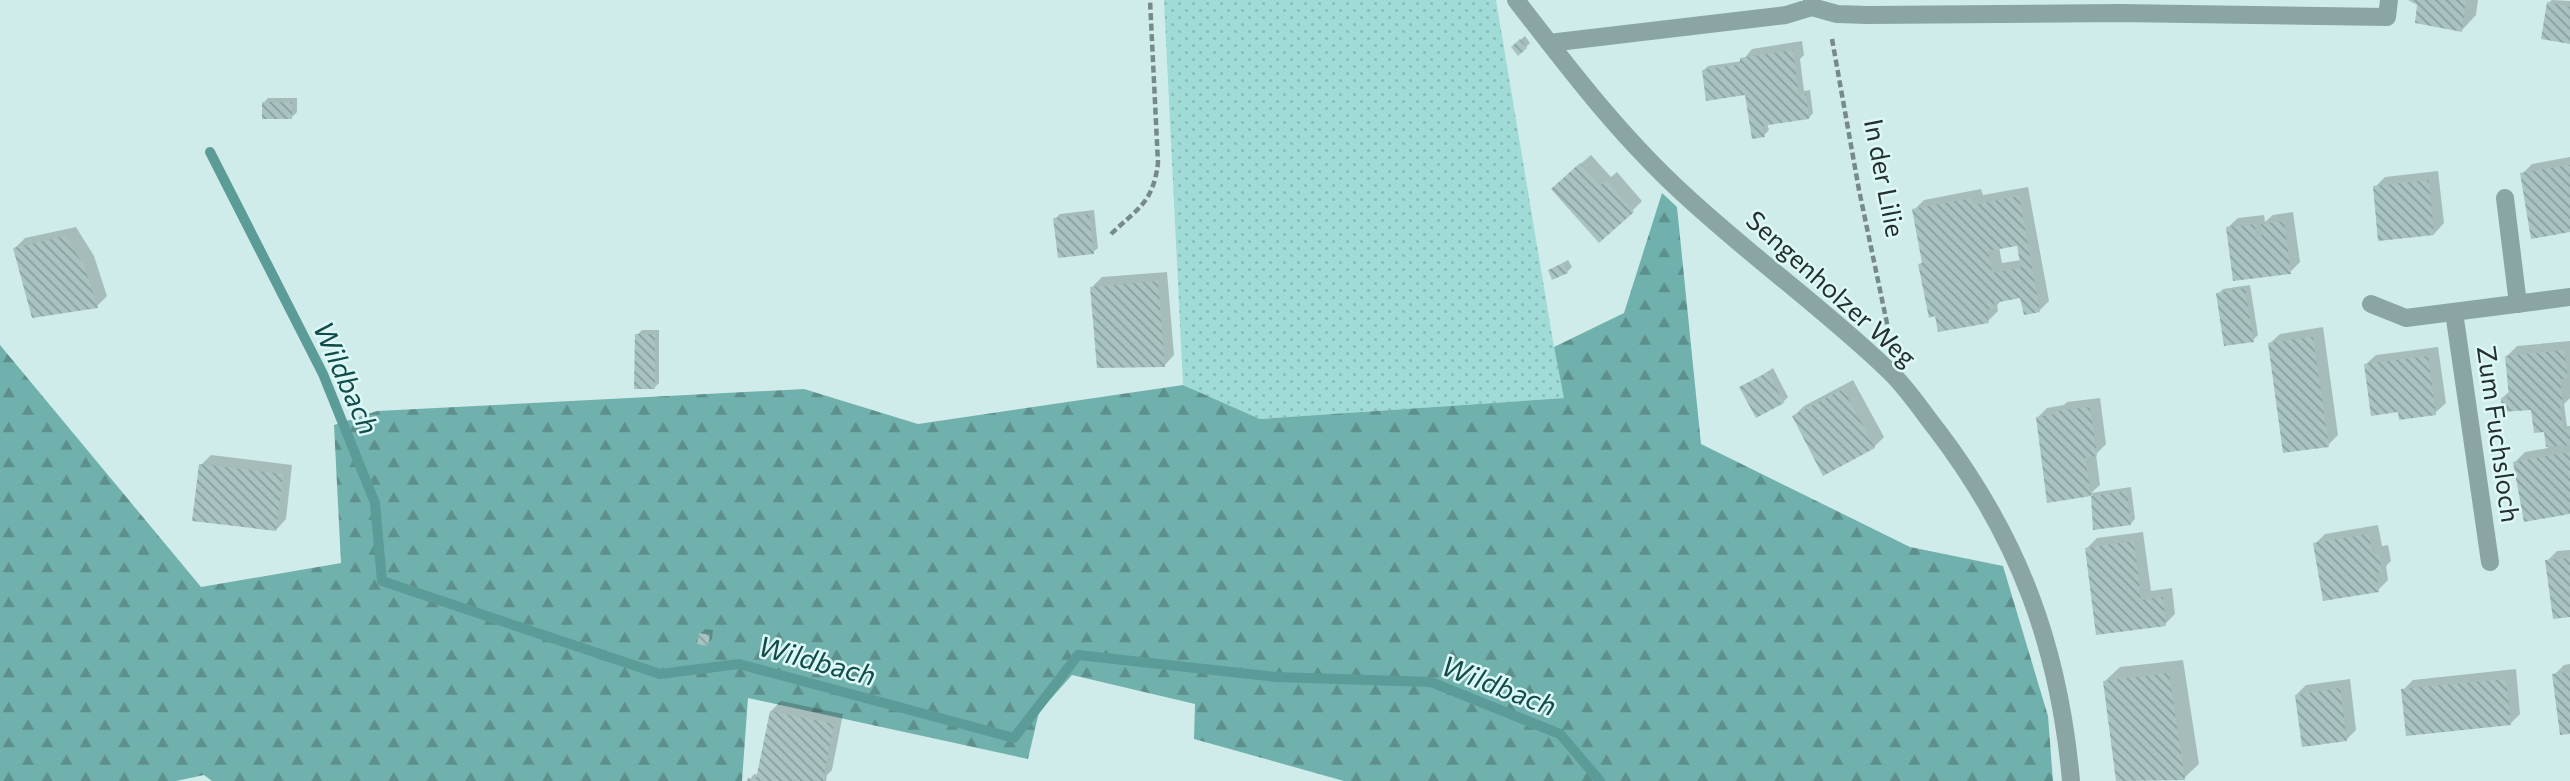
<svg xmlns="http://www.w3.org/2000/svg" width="2570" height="781" font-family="Commissioner,sans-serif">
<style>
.grass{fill:url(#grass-dots)}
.forest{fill:url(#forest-firs)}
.shadow{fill:#0003;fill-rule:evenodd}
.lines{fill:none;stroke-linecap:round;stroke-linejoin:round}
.stream{stroke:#5c9c98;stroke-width:10}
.building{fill:url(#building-back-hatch);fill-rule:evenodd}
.path{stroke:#778a89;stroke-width:4.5;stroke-dasharray:7 3.5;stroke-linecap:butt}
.lane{stroke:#8aa5a3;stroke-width:18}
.street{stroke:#8aa5a3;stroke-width:18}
.labels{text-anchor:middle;stroke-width:5;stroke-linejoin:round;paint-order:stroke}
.street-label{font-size:26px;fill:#252f2f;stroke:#ddf9f7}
.water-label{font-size:28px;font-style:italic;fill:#124c4a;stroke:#ddf9f7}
</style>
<defs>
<pattern id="grass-dots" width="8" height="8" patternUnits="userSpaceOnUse" patternTransform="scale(1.75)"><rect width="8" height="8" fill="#a0dbd7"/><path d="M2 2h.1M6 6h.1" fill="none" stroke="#8abcb9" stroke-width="1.8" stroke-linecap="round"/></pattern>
<pattern id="forest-firs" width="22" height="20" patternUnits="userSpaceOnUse" patternTransform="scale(1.75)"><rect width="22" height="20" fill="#71b1ad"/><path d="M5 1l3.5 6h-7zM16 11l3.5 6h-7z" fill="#5d908d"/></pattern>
<pattern id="building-back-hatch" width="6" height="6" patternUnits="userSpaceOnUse" patternTransform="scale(1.75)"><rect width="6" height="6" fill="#a8c3c1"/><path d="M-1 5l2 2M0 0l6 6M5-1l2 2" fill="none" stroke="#899f9d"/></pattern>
</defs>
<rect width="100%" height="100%" fill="#d0ecea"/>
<path class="grass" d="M1164,0H1496L1554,347L1565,398L1260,419L1183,385Z"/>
<path class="forest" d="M1662,193L1677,207L1701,444L1910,547L2003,566L2048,716L2053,781H1344L1194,739L1195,704L1072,675L1039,712L1028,759L748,698L742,781H212L204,775L176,781H0V345L201,587L341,563L334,425L377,411L804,389L918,424L1183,385L1260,419L1564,398L1554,347L1624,313Z"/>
<path class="shadow" d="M2413,0H2478L2476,15L2462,30Z
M2552,0L2570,1V43L2548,3Z
M1525,36L1530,43L1526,47L1518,42Z
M1802,41L1804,55L1800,59L1804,91L1810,90L1813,113L1809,118L1767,124L1769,130L1764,135L1746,91L1703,71L1708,66L1742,61L1752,49Z
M268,98H297V112L292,117L263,103Z
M1591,155L1611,177L1617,172L1642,201L1632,211L1563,179Z
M2570,157V230L2522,174L2532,164Z
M2438,171L2444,223L2434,234L2375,187L2385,177Z
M2028,187L2049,301L2039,311L2022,296L2002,300L1997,305L1998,311L1988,321L1923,262L1914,210L1924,200L1981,189L1983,195ZM2018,244L2021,260L2002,263L1999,247Z
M1094,210L1098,248L1093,252L1055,219L1060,214Z
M2293,212L2300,262L2290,272L2227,228L2238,218L2264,215L2265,222L2273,215Z
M76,227L94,256L107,296L97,306L15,248L25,238Z
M1568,260L1572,267L1567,272L1550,270Z
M1167,272L1174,355L1164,366L1092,287L1102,277Z
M2250,285L2258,335L2253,340L2218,294L2223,289Z
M2323,327L2338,435L2328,445L2269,344L2280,334Z
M642,330H659V383L654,388L637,335Z
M2570,341V398L2564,404L2567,426H2570V512L2515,462L2525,452L2548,448L2545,430L2532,408L2502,398L2510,391L2507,356L2517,346Z
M2438,347L2446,403L2435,413L2365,365L2376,355Z
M1773,368L1788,397L1783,402L1742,388Z
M1853,380L1884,437L1874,447L1794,416L1804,406Z
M2100,398L2106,444L2096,454L2100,485L2091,493L2131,487L2135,519L2130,524L2095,528L2092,495L2048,501L2037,418L2047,408L2064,405L2067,402Z
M211,455L292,465L286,519L276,530L201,465Z
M2378,525L2382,546L2388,545L2391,561L2386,566L2388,580L2378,590L2315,544L2325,534Z
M2143,532L2151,591L2172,588L2175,614L2165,624L2087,548L2097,538Z
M2570,550V615L2547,561L2557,551Z
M705,629L713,630L712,639L707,644L701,634Z
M2183,660L2199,764L2184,778L2117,781L2105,681L2120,667Z
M2570,664V732L2554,675L2564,665Z
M2516,669L2520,714L2510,724L2403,690L2413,680Z
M2350,679L2356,730L2346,740L2296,695L2306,685Z
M781,701L843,714L832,770L827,775L826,781H749L754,774L759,775L771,711Z"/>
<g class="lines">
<path class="stream" d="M210,152L323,374L375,503L382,581L660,674L739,664L1014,738L1078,655L1276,677L1431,682L1560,734L1600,781"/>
</g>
<path class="building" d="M2408,0H2466L2462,32L2415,23L2417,5Z
M2547,2L2570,7V44L2541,39Z
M1520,39L1527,48L1518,56L1511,47Z
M1793,50L1799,94H1806L1809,119L1762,126L1765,137L1752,139L1745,95L1706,101L1702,70L1740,64V58Z
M262,102H292V119H262Z
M1580,163L1600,186L1606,180L1634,212L1599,243L1551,189Z
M2570,165V232L2531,239L2520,173Z
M2429,180L2434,235L2378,241L2373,186Z
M2019,196L2040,312L2024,315L2020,298L1994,303L1995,308L1986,310L1989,323L1938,332L1935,316L1929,318L1918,264L1922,263L1912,209L1972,198L1973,205ZM2017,246L2021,268L1992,273L1988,251Z
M1089,214L1094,254L1058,258L1053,218Z
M2284,221L2291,274L2233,281L2226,227L2255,224L2256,236L2262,235L2261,224Z
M65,236L84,266L98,308L32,318L13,248Z
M1563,263L1568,273L1552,280L1548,270Z
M1158,281L1165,367L1097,368L1090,287Z
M2245,288L2254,342L2224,346L2216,293Z
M635,334H655V389H634Z
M2313,337L2329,447L2283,453L2268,343Z
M2564,350L2568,378L2560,379L2563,407L2560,406L2563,430L2570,429V445L2546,447L2544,432L2534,433L2531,410L2502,412L2501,398L2509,397L2505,356Z
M2428,356L2436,415L2399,420L2398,412L2371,416L2364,364Z
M1768,372L1784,403L1756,418L1739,387Z
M1843,389L1875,448L1823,476L1792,416Z
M2090,407L2097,456L2085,457L2091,496L2047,503L2036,417L2056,414L2055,411Z
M2570,452V514L2524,522L2513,462Z
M199,464L283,474L276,531L192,521Z
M2127,491L2131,525L2093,530L2091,496Z
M2369,534L2372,555L2379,554L2382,572L2376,573L2379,592L2323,601L2313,543Z
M2134,541L2141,600L2163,597L2166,626L2096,635L2085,548Z
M2570,558V617L2553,619L2545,560Z
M699,633L710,635L708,646L697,644Z
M2570,672V734L2560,735L2552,674Z
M2169,673L2185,780L2116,781L2103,681Z
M2506,679L2511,725L2406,736L2401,689Z
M2340,688L2347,741L2302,747L2295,695Z
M770,711L834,724L823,781H747L748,778L756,779Z"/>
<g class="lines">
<path class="path" d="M1832,39L1859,190L1889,333
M1111,234C1138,208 1153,203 1158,163L1150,0"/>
<path class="lane" d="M1812,7L1837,14L1868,15L2120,13L2387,17L2389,0
M2505,198L2518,304"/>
<path class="street" d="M1516,0C1566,65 1615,129 1674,185C1742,250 1819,304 1887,369C1906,386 1921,410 1937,430C2019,538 2059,646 2071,781
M1549,43L1786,15L1812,7V0
M2371,304L2406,318L2570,297
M2454,312L2490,562"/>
</g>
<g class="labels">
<g class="street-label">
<text transform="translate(1884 178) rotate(79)" y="9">In der Lilie</text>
<text transform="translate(1831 289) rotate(42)" y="9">Sengenholzer Weg</text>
<text transform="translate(2498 434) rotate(82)" y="9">Zum Fuchsloch</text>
</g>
<g class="water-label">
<text transform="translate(346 378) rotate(66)" y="10">Wildbach</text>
<text transform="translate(817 661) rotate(15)" y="10">Wildbach</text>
<text transform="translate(1499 686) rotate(21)" y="10">Wildbach</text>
</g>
</g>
</svg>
